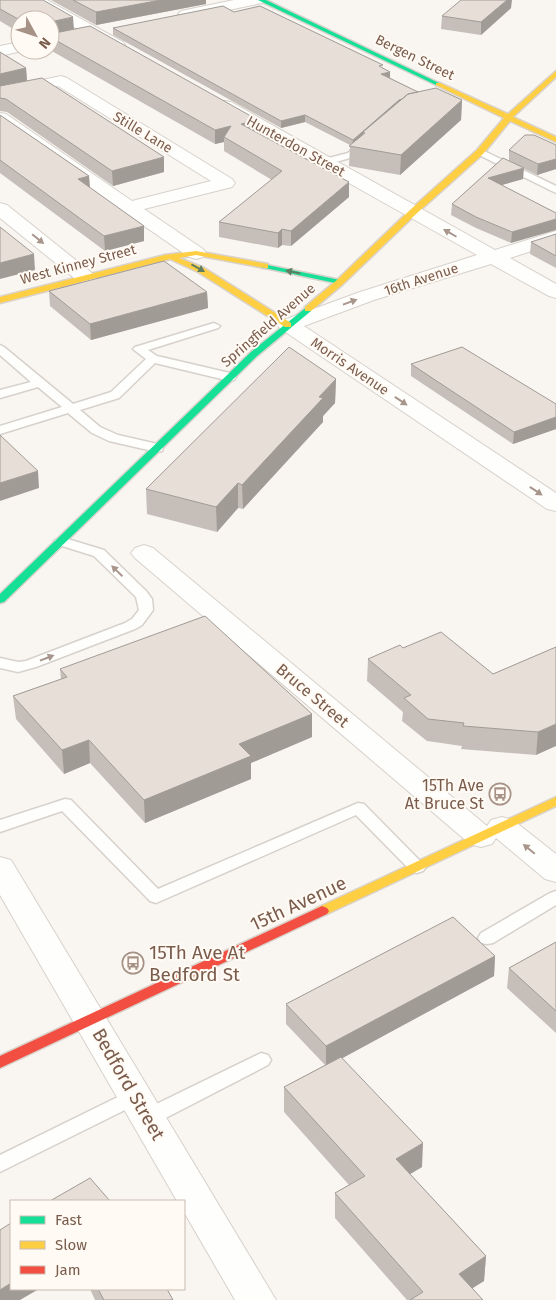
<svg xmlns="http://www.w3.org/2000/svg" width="556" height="1300" font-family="'Fira Sans',sans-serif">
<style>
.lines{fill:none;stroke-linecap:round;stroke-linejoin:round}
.lane-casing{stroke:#d7d1cb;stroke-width:3}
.street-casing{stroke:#d7d1cb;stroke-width:2}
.fast-casing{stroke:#d9d2cb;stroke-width:3}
.slow-casing{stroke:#d9d2cb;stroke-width:3}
.jam-casing{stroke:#d9d2cb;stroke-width:3}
.lane{fill:#fefefd;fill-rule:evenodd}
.street{fill:#fefefd;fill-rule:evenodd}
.fast{fill:#16e098;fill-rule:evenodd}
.slow{fill:#ffcf43;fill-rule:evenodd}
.jam{fill:#f24e42;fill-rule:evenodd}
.wall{fill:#c6bfb9}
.shaded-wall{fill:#a19b96}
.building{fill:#e6ded7;stroke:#a19b96}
.oneway{fill:#a8958b}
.oneway2{fill:#617d60}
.labels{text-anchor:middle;stroke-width:4;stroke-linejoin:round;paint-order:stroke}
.far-street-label{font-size:14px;fill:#7a5c4d;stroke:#fffaf3}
.street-label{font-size:16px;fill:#7a5c4d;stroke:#fffaf3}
.poi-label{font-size:16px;fill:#7a5c4d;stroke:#fffaf3;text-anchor:end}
.near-street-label{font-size:19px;fill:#7a5c4d;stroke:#fffaf3}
.near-poi-label{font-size:19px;fill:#7a5c4d;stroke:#fffaf3;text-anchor:start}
</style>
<rect width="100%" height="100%" fill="#f9f5f0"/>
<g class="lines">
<g class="lane-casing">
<path id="lane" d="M365,139L370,142L354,157L324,165L319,162L321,160L348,153Z
M480,149L556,186V193L477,154L475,152Z
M214,323L220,326L218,328L148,350L157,356L234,374L236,377L234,380L230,381L155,363L119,398L80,410L100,427L118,435L162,445L163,448L162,451L157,452L109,441L92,433L68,413L0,434V426L62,407L38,387L0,398V390L31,382L0,355V345L4,347L73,404L111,392L146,359L133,349L135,347Z
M61,537L104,550L146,591L152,599L153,610L142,625L135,629L36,667L18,672L0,668V658L18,662L26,661L125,623L132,619L139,610L136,597L94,556L56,544L54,541Z
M65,799L71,800L158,889L358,803L364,804L426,867L423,871L417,873L411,871L356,815L156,903L150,901L62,811L0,832V820Z
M556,891V905L493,943L487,944L481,943L478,938L481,933L550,893Z
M261,1053L268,1055L271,1060L268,1065L156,1123L149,1125L142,1123L139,1117L142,1111Z
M136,1088L143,1091L146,1096L143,1101L0,1172V1155Z"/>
</g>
<g class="street-casing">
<path id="street" d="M29,0H47L123,42L125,45L123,48H111L31,3Z
M234,0H264L262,3L257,4L186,19L181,17L178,14L181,11Z
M20,42V50H26L0,56V46Z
M61,76L67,78L232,179L235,183L232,187L144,209L203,249L206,253L203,257L196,259L189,257L0,126V113L6,114L132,201L211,181L58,86L0,99V89Z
M225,101L231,102L495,250L556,231V243L510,258L556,284V298L549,296L491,264L374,300L304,326L556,493V511L547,509L281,329L277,325L281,321L360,292L477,255L219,110L217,106L219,102Z
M0,203L7,205L93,274L96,278L93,282L86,284L79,282L0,218Z
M144,545L153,548L487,826L491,820L502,817L513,820L556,854V882L545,879L496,838L492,844L481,847L470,844L135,558L131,553L135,548Z
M0,857L11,860L276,1300H235L184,1212V1201H177L0,895Z"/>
</g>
<g class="fast-casing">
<path id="fast" d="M258,0H266L441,84L436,85Z
M262,264L340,280L344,282L340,284L265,268H262Z
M308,306L311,307V311L257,356L4,602L0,603V594L251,352Z"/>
</g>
<g class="slow-casing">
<path id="slow" d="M556,71V77L513,117L556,137V142L510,121L483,154L416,214L343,284L311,311H305V307L337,280L410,210L477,150L504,118L436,85V83H440L508,114Z
M196,251L268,264V268H265L196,255L179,258L204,268L291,323V327H285L198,272L170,259L0,303V297L165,255Z
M556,797V806L327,914H317L315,911L317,908Z"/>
</g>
<g class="jam-casing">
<path id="jam" d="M322,906L327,908L329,911L327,914L0,1068V1056Z"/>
</g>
<use href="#lane" class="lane"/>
<use href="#street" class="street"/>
<use href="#fast" class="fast"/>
<use href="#slow" class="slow"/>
<use href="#jam" class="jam"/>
</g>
<path class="wall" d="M0,0L74,30L258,132L349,182V197L291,246L282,245L278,248L219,237V222L272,180L224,151V142L215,144L50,50V37L20,20V33L0,21Z
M51,0H206V4L96,25Z
M511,8L481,35L441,29L442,16Z
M234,12L383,68L390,72V78L418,92L462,100L461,120L400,175L349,166L350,145L305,122L281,128L113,35V28Z
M0,52L26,68L27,81L164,172L113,186L7,112L0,111Z
M0,115L89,176L90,188L144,226V241L105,251L0,173Z
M556,145V169L537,175L509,161V150Z
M503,158L523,179L501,185L556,213L511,243L476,228L451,215L452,204Z
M556,234V268L530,254L531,242Z
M49,291L207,292L208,308L91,340L50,306Z
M411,364L556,404V429L513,444L411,376Z
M336,379L335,403L323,416V422L243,509L238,508L217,532L147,514L146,489Z
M556,647L536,755L461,749L462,746L427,741L402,721L403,712L367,681L368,659L403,648L493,674Z
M60,669L312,714V737L251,763V779L145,823L90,763L64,774L16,719L13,696L61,679Z
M556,942V1033L507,988L509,968Z
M495,956L494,976L342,1058L422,1167L410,1174L486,1256L484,1281L472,1288L483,1300H407L335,1218V1193L349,1185L284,1112V1087L325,1065L286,1024V1004Z
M90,1289H167L173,1300H95Z"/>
<path class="shaded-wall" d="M161,0H206V4L96,25V12Z
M507,0H512L511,8L481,35V22Z
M73,17L74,30L50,35V22Z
M26,68L27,81L0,87V74Z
M390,72V78L381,74Z
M422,94L365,133L363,132V137L352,147L353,140L399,100Z
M462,100L461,120L400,175L401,155Z
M305,115V122L281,128V121Z
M258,120V134L241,124Z
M231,126L224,137V142L215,144V130Z
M164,157V172L113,186L112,171Z
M556,159V169L537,175L538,164Z
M524,168L523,179L488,189V178Z
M89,176L90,191L78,179Z
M349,182V197L291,246V231Z
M556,219V230L511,243L512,232Z
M144,226V241L105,251L104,236Z
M282,229V245L278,248V233Z
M34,254L35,270L0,279V263Z
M207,292L208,308L91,340L90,324Z
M336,379L335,403L323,416V422L243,509L242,485L319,397Z
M556,417V429L513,444L514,432Z
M38,471L39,488L0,501V483Z
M238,483V508L217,532L216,507Z
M312,714V737L251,763V779L145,823L144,800L239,744Z
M556,724V746L536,755L538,732Z
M89,740L90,763L64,774L62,750Z
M495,956L494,976L326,1067V1046Z
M423,1143L422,1167L395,1183L396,1159Z
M486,1256L484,1281L457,1298L459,1274Z
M11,1283V1289H39L20,1300H0V1290Z"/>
<path class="building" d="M0,0H43L73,17L50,22V20H20L0,9Z
M73,0H161L96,12Z
M461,0H507L481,22L442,16Z
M223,6L234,12L260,6L383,65L379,66L390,72L381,74L418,92L408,94L402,99L399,100L353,140L305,115L281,121L113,28Z
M90,26L258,120L241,124L349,182L291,231L282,229L278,233L219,222L282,171L224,137L231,126L215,130L50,37V34Z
M0,52L26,68L0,74Z
M42,78L164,157L112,171L6,99L0,98V86Z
M436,88L462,100L401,155L349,146L365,133L363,132L408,94Z
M0,115L89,176L78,179L144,226L104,236L0,160Z
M525,135H534L556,145V159L538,164L509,150Z
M503,158L524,168L488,178L556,213V219L512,232L476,217L452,204Z
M0,227L34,254L0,263Z
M556,234V256L531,242Z
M164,261L207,292L90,324L49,291Z
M289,347L336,379L319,397L323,398L242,485L238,483L216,507L146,489Z
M462,347L556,404V417L514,432L411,364Z
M0,435L38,471L0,483Z
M205,616L312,714L239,744L251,756L144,800L89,740L62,750L13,696L67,677L60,669Z
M441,632L493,674L556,647V724L538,732L463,726L464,723L428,719L404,698L411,695L368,659L400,645L403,648Z
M453,917L495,956L326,1046L286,1004Z
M556,942V1011L509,968Z
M341,1057L423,1143L396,1159L486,1256L459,1274L483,1300H410L423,1292L335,1193L365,1176L284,1087Z
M90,1178L110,1201H50Z
M11,1223V1283L0,1290V1230Z
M98,1289H167L173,1300H104Z"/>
<defs><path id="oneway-solid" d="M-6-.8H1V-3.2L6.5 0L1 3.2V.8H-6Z" transform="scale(1.25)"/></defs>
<g class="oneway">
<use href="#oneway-solid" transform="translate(450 233) rotate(-150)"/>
<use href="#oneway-solid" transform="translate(38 239) rotate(39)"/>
<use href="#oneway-solid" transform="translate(350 302) rotate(-20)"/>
<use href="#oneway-solid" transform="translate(401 401) rotate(34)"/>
<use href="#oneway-solid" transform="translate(536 491) rotate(34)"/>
<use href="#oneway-solid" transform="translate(117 571) rotate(-136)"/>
<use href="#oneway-solid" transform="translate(47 658) rotate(-21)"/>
<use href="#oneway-solid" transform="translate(529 849) rotate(-141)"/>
</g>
<g class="oneway2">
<use href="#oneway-solid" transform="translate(198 268) rotate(29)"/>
<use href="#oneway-solid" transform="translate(293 272) rotate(-168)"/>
</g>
<defs>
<g id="bus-ring" transform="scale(1.125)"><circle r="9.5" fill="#fffaf3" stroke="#a69286" stroke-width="1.5"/><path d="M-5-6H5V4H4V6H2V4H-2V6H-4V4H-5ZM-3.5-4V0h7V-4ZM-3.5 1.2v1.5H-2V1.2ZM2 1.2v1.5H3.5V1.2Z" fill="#a69286"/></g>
</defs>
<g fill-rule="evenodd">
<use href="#bus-ring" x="500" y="794"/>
<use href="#bus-ring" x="133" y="963"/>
</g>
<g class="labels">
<g class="far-street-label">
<text transform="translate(415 57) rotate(26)" y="5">Bergen Street</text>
<text transform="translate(143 132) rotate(31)" y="5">Stille Lane</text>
<text transform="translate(296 146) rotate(29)" y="5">Hunterdon Street</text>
<text transform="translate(78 264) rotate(-15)" y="5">West Kinney Street</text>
<text transform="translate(421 279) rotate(-18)" y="5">16th Avenue</text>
<text transform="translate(268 325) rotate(-41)" y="5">Springfield Avenue</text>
<text transform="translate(350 366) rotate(34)" y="5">Morris Avenue</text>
</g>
<g class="street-label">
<text transform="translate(313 695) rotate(40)" y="6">Bruce Street</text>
</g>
<g class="poi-label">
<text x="484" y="791">15Th Ave<tspan x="484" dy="18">At Bruce St</tspan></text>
</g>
<g class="near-street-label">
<text transform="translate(298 903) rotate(-25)" y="7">15th Avenue</text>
<text transform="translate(129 1084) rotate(60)" y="7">Bedford Street</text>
</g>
<g class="near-poi-label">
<text x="149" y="959">15Th Ave At<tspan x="149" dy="22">Bedford St</tspan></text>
</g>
</g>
<rect x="10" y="1200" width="175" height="90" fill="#fffaf3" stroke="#cabbb1"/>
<rect x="20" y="1216" width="25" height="8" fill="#16e098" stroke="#cabbb1"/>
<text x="55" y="1225" font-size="15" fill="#7a5c4d">Fast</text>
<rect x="20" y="1241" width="25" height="8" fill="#ffcf43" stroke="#cabbb1"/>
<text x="55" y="1250" font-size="15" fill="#7a5c4d">Slow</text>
<rect x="20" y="1266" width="25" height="8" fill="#f24e42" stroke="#cabbb1"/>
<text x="55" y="1275" font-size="15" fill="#7a5c4d">Jam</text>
<g transform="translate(35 35) rotate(130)"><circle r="24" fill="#fffaf3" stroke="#cabbb1"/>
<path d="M0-4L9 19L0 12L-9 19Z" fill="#a69286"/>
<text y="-8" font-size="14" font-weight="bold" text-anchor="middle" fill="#7a5c4d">N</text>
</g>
</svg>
